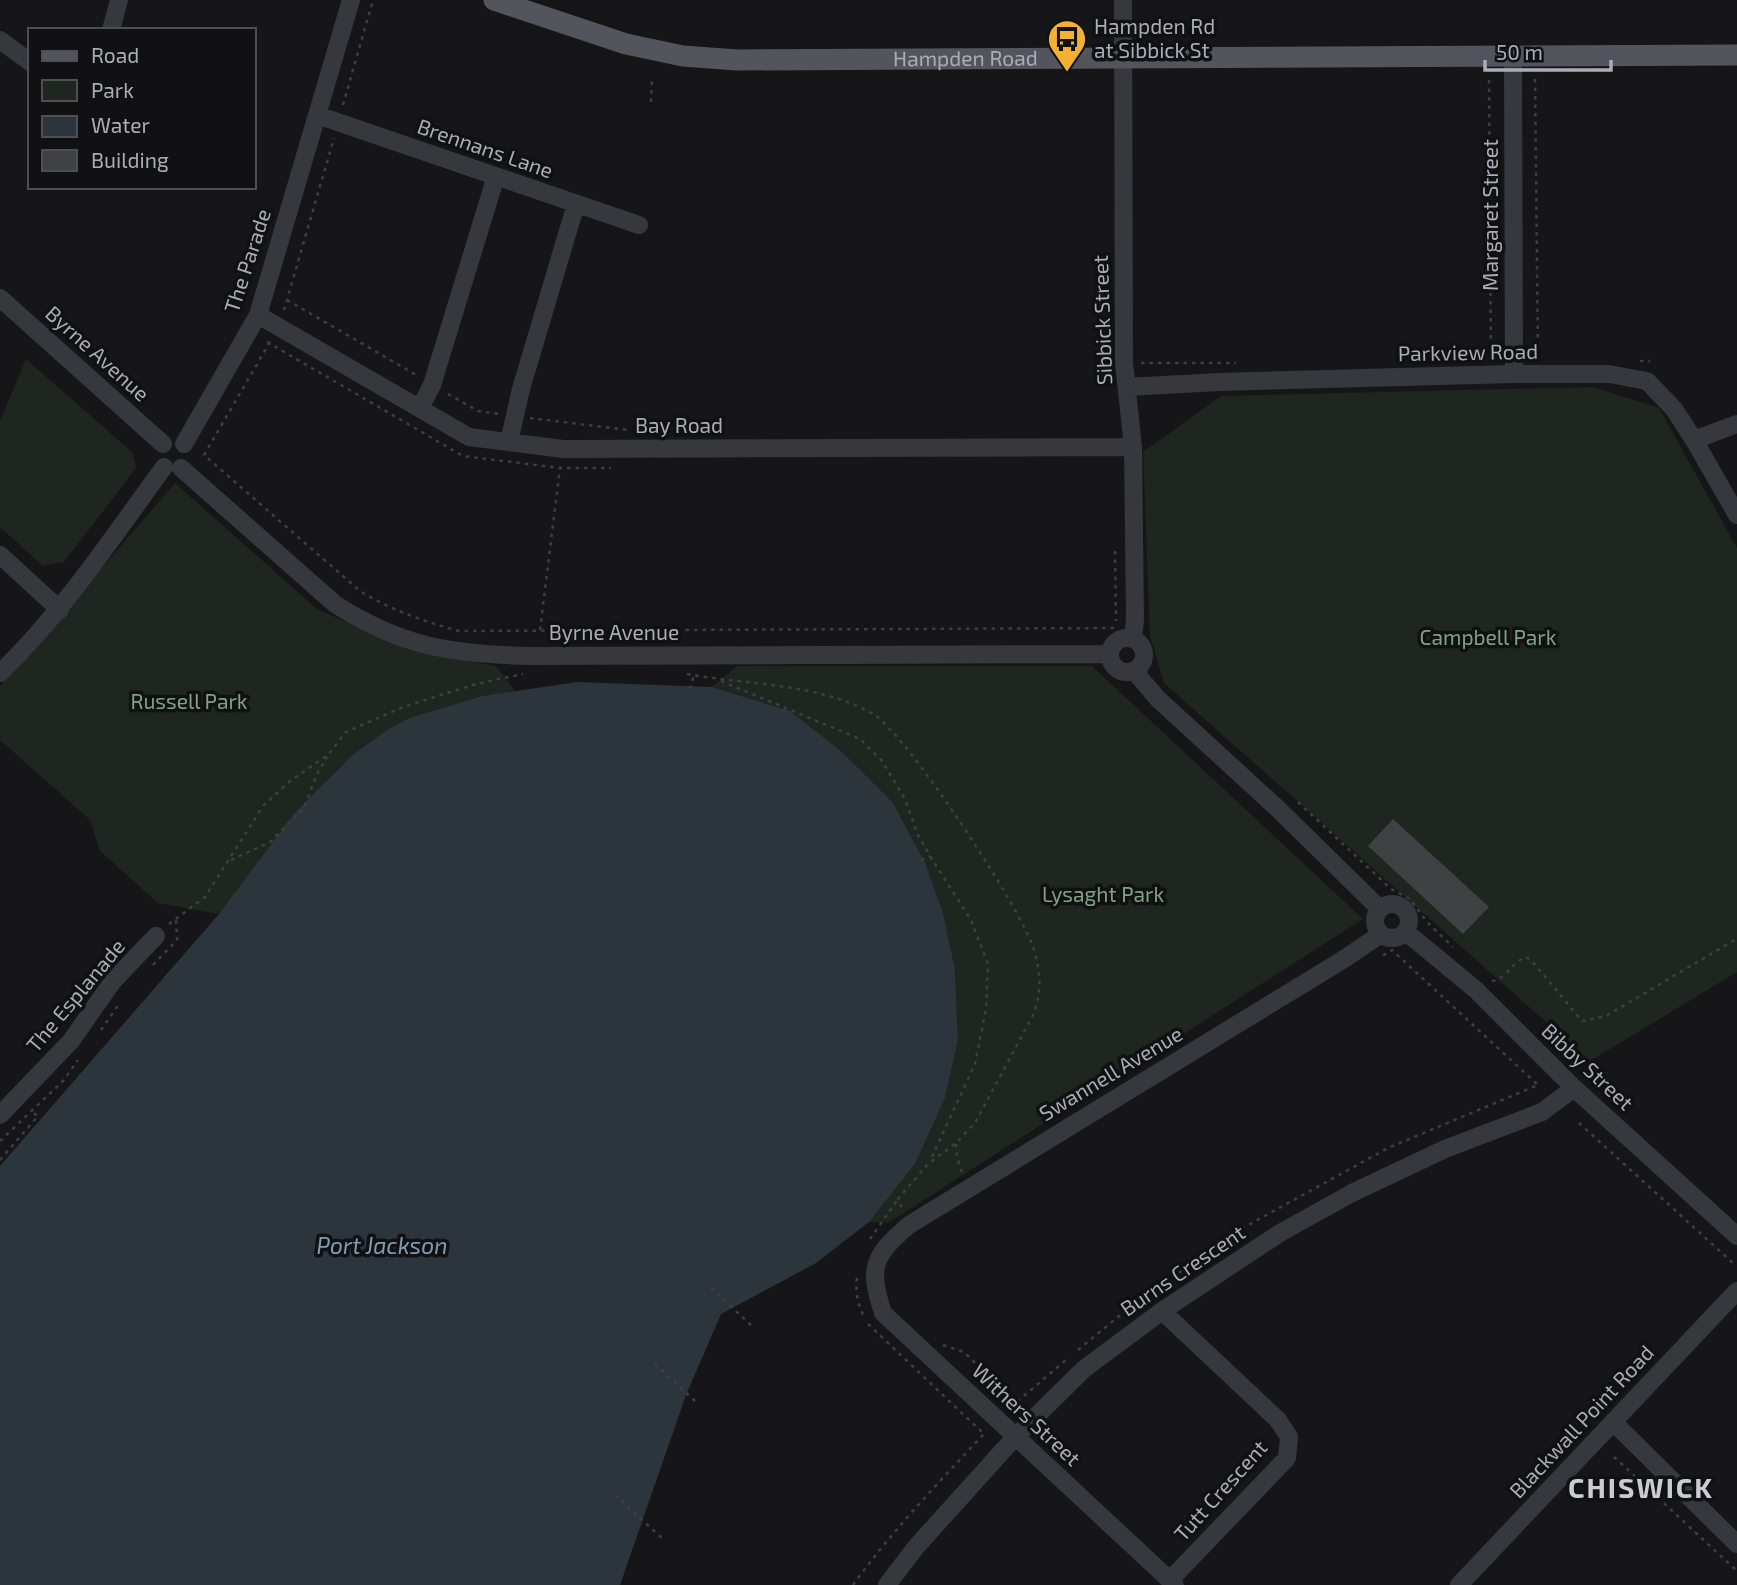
<svg xmlns="http://www.w3.org/2000/svg" width="1737" height="1585" font-family="'Exo 2',sans-serif">
<style>
.green{fill:#1e261f}
.water{fill:#2c353c}
.building{fill:#404145}
.lines{fill:none;stroke-linecap:round;stroke-linejoin:round}
.path{stroke:#3d3f44;stroke-width:2.5;stroke-dasharray:3.5 5;stroke-linecap:butt}
.minor{stroke:#37383d;stroke-width:18}
.major{stroke:#53555c;stroke-width:21}
.labels{text-anchor:middle;stroke-width:7;stroke-linejoin:round;paint-order:stroke}
.poi-label{font-size:21px;fill:#a8adb8;stroke:#111113;text-anchor:start}
.street-label{font-size:21px;fill:#a8adb8;stroke:#111113}
.park-label{font-size:21px;fill:#7fa381;stroke:#111113}
.water-label{font-size:23px;font-style:italic;fill:#7f9bb3;stroke:#111113}
.district-label{font-size:28px;font-weight:bold;letter-spacing:2px;fill:#c9ccd4;stroke:#111113}
</style>
<rect width="100%" height="100%" fill="#161618"/>
<path class="green" d="M26,359L133,453L136,468L64,562L43,566L0,527V421Z
M1593,387L1659,408L1737,548V972L1590,1061L1164,683L1150,636L1143,452L1221,396Z
M175,483L317,609L413,651L496,666L515,691L482,696L409,718L367,743L337,769L219,914L158,903L100,851L90,820L0,740V686Z
M737,666H1092L1363,919L888,1223L869,1222L915,1164L945,1098L958,1040L955,970L790,711L712,687Z"/>
<path class="water" d="M577,682L712,687L790,711L842,752L893,803L925,863L943,913L955,970L958,1040L945,1098L915,1164L869,1222L816,1263L721,1314L686,1395L620,1585H0V1166L219,914L293,815L352,755L384,732L409,718L482,696Z"/>
<path class="building" d="M1393,819L1489,907L1463,934L1368,846Z"/>
<g class="lines">
<path class="path" d="M1535,79L1538,359
M1489,80L1491,358
M651,102L652,77
M343,105L373,0
M287,300L418,376
M284,310L334,138
M267,342L463,456L560,468H611
M270,342L204,455L360,591C391,610 423,621 459,631L1117,628
M1640,361H1650
M1141,363H1236
M448,394L478,411L499,414
M530,418L628,430
M1115,551L1116,621
M540,630L560,468
M687,674C747,685 819,683 873,714C906,733 1023,911 1034,950C1041,974 1042,994 1032,1017L975,1123L956,1143L928,1164L898,1199L902,1208
M721,681L860,739L882,761L905,799L918,835L930,856L971,920L988,964L986,1009L975,1064L930,1161
M690,689L694,675
M1298,802L1391,889L1410,899L1427,922L1453,947
M231,860L270,842L304,808L317,774L327,757
M921,860L930,856
M169,924L205,897L263,806L290,781L328,755L346,732L403,707L476,684L523,674
M153,965L177,940L176,918
M1492,981C1506,979 1512,962 1526,957L1532,961L1582,1021L1606,1016L1733,941H1737
M101,1030L119,1004
M1579,1123L1733,1263
M0,1141L63,1081L78,1060
M956,1144L957,1157L962,1172
M0,1160L38,1116L31,1111
M870,1239L898,1199
M857,1278C855,1292 858,1306 865,1318
M711,1288L751,1325
M868,1324L984,1434
M943,1345L964,1352L1016,1403
M1078,1350L1125,1311L1241,1229L1388,1148L1538,1085L1392,950L1379,958
M655,1364L695,1401
M1011,1407L1067,1359
M1614,1457L1737,1571
M615,1495L664,1540
M853,1585C892,1531 938,1483 984,1434"/>
<path class="minor" d="M1123,0L1124,363L1133,447L1135,619L1133,639
M111,30L119,0
M0,40L30,62
M1513,56L1514,374
M317,115L639,225
M0,298L163,444
M258,315L469,437L563,449L1133,447
M1127,387L1219,382L1514,374H1609L1647,381L1674,409L1694,440L1737,515
M420,408L432,385L496,176
M1694,440L1737,424
M509,442L521,389L576,204
M184,444L258,315L351,0
M181,468L335,604C402,647 451,654 529,656L1110,654
M0,555L60,610
M1110 655a17 17 0 1 1 34 0a17 17 0 1 1-34 0Z
M1134,671L1158,699L1276,807L1380,909
M0,673C64,611 112,538 164,467
M1375 921a17 17 0 1 1 34 0a17 17 0 1 1-34 0Z
M1406,932L1476,990L1574,1088L1737,1236
M0,1115L71,1041L113,981L156,936
M1162,1311L1278,1420L1289,1437L1287,1458L1170,1580
M1613,1422L1737,1544
M887,1585L916,1547L1016,1436L1084,1369L1162,1311L1280,1233L1352,1193L1445,1149L1542,1112L1574,1088
M1175,1585L883,1313C868,1267 873,1256 909,1225L1344,959L1381,934
M1459,1585L1737,1291"/>
<path class="major" id="s1" d="M494,0L626,44L683,56L737,60L1737,55"/>
</g>
<defs>
<g id="bus-pin" transform="scale(2.0125)"><path d="M0 17L-7.5 6A9.5 9.5 0 1 1 7.5 6Z" fill="#f2b134" stroke="#111113"/><path d="M-5-6H5V4H4V6H2V4H-2V6H-4V4H-5ZM-3.5-4V0h7V-4ZM-3.5 1.2v1.5H-2V1.2ZM2 1.2v1.5H3.5V1.2Z" fill="#111"/></g>
</defs>
<g fill-rule="evenodd">
<use href="#bus-pin" x="1067" y="39"/>
</g>
<g class="labels">
<g class="poi-label">
<text x="1094" y="34">Hampden Rd<tspan x="1094" dy="24">at Sibbick St</tspan></text>
</g>
<g class="street-label">
<text dy="7" stroke="none"><textPath href="#s1" startOffset="480">Hampden Road</textPath></text>
<text transform="translate(485 149) rotate(19)" y="7">Brennans Lane</text>
<text transform="translate(1491 215) rotate(-90)" y="7">Margaret Street</text>
<text transform="translate(248 261) rotate(-72)" y="7">The Parade</text>
<text transform="translate(1103 320) rotate(-92)" y="7">Sibbick Street</text>
<text transform="translate(1468 353) rotate(-1)" y="7">Parkview Road</text>
<text transform="translate(97 354) rotate(42)" y="7">Byrne Avenue</text>
<text x="679" y="433">Bay Road</text>
<text x="614" y="640">Byrne Avenue</text>
<text transform="translate(76 996) rotate(-50)" y="7">The Esplanade</text>
<text transform="translate(1587 1067) rotate(43)" y="7">Bibby Street</text>
<text transform="translate(1111 1074) rotate(-31)" y="7">Swannell Avenue</text>
<text transform="translate(1183 1271) rotate(-34)" y="7">Burns Crescent</text>
<text transform="translate(1026 1415) rotate(43)" y="7">Withers Street</text>
<text transform="translate(1582 1422) rotate(-47)" y="7">Blackwall Point Road</text>
<text transform="translate(1221 1491) rotate(-48)" y="7">Tutt Crescent</text>
</g>
<g class="park-label">
<text x="1488" y="645">Campbell Park</text>
<text x="189" y="709">Russell Park</text>
<text x="1103" y="902">Lysaght Park</text>
</g>
<g class="water-label">
<text x="382" y="1254">Port Jackson</text>
</g>
<g class="district-label">
<text x="1641" y="1498">CHISWICK</text>
</g>
</g>
<rect x="28" y="28" width="228" height="161" fill="#111113" stroke="#4d4f55" stroke-width="2"/>
<rect x="42" y="51" width="35" height="10" fill="#53555c" stroke="#4d4f55" stroke-width="2"/>
<text x="91" y="63" font-size="21" fill="#a8adb8">Road</text>
<rect x="42" y="80" width="35" height="21" fill="#1e261f" stroke="#4d4f55" stroke-width="2"/>
<text x="91" y="98" font-size="21" fill="#a8adb8">Park</text>
<rect x="42" y="116" width="35" height="21" fill="#2c353c" stroke="#4d4f55" stroke-width="2"/>
<text x="91" y="133" font-size="21" fill="#a8adb8">Water</text>
<rect x="42" y="150" width="35" height="21" fill="#404145" stroke="#4d4f55" stroke-width="2"/>
<text x="91" y="168" font-size="21" fill="#a8adb8">Building</text>
<path d="M1485 60v10h126v-10" fill="none" stroke="#a8adb8" stroke-width="3.5"/>
<text x="1496" y="60" font-size="21" fill="#a8adb8" stroke="#111113" stroke-width="5" paint-order="stroke">50 m</text>
</svg>
